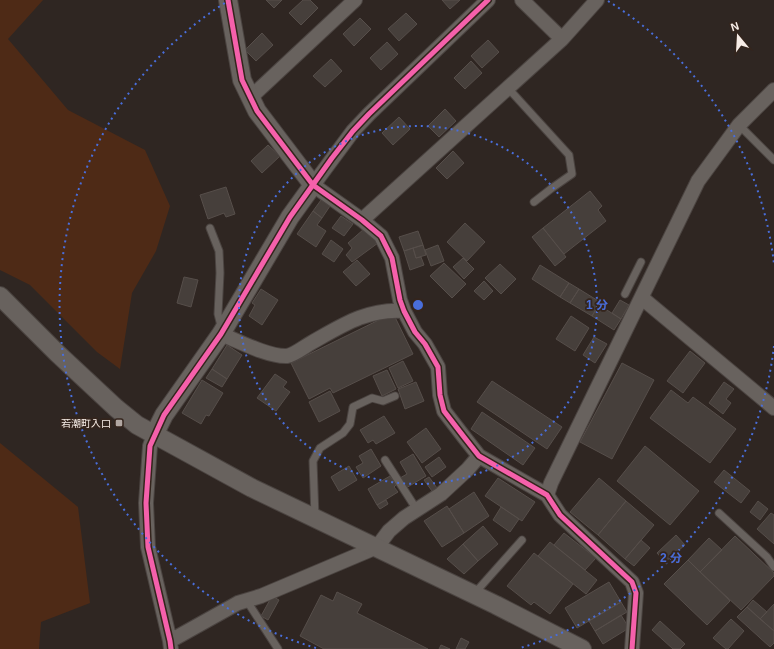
<svg xmlns="http://www.w3.org/2000/svg" width="774" height="649" font-family="Arial,'Noto Sans JP',sans-serif">
<style>
.green{fill:#4e2a16}
.building{fill:#463f3b;stroke:#564e4a}
.lines{fill:none;stroke-linecap:round;stroke-linejoin:round}
.service-casing{stroke:#4b4441;stroke-width:9}
.minor-casing{stroke:#4b4441;stroke-width:16}
.tertiary-casing{stroke:#4b4441;stroke-width:20}
.service{stroke:#68625e;stroke-width:7}
.minor{stroke:#68625e;stroke-width:14}
.tertiary{stroke:#68625e;stroke-width:18}
.cycleway-casing{stroke:#34251d;stroke-width:8}
.cycleway{stroke:#f560ab;stroke-width:5}
.ring{fill:none;stroke:#496edb;stroke-width:2;stroke-dasharray:2 4}
.poi-dot{fill:#b1a7a2;stroke:#34251d;stroke-width:1.5}
.labels{text-anchor:middle;stroke-width:3.5;stroke-linejoin:round;paint-order:stroke}
.poi-label{font-size:10px;fill:#f7ede7;stroke:#34251d;text-anchor:end}
.centre{fill:#496edb;stroke:#34251d;stroke-width:2}
.ring-label{font-size:12px;text-anchor:middle;font-weight:bold;fill:#496edb;stroke:#34251d;stroke-width:3.5;stroke-linejoin:round;paint-order:stroke}
</style>
<rect width="100%" height="100%" fill="#2f2622"/>
<path class="green" d="M0,0H43L8,39L68,110L145,150L170,206L156,251L132,293L120,369L97,352L30,285L0,270Z
M0,443L78,507L90,603L41,622L39,649H0Z"/>
<path class="building" d="M266,0H282L274,8Z
M303,0H310L318,8L301,25L289,13Z
M442,0H460L450,9Z
M406,13L417,24L399,41L388,29Z
M360,18L371,29L354,46L343,34Z
M262,33L273,45L256,61L245,50Z
M488,40L499,52L482,68L471,56Z
M387,42L398,54L381,70L370,58Z
M331,59L342,71L325,87L313,76Z
M471,61L482,73L465,89L454,78Z
M445,109L456,121L439,137L428,126Z
M399,117L410,129L393,145L382,133Z
M268,145L280,156L262,173L251,161Z
M453,151L464,163L447,179L436,168Z
M226,187L235,214L226,217L224,213L208,219L200,195Z
M590,191L602,206L598,210L606,221L564,254L543,228Z
M321,200L330,206L322,218L313,211Z
M313,211L322,218L317,225L326,231L316,247L297,234Z
M341,216L353,224L344,236L332,228Z
M465,223L485,242L467,261L447,242Z
M543,228L566,257L555,266L532,237Z
M364,229L378,243L352,262L346,255L352,248L348,243Z
M418,231L423,245L404,251L399,237Z
M331,240L343,249L334,262L322,254Z
M423,245L426,255L416,258L413,248Z
M438,245L444,261L431,266L425,250Z
M413,248L416,258L421,257L424,265L410,270L404,251Z
M463,258L474,269L464,279L453,267Z
M357,260L370,274L356,286L343,272Z
M444,263L466,284L452,298L430,276Z
M500,264L516,279L501,294L485,278Z
M540,265L569,283L560,297L532,279Z
M184,277L198,280L191,307L177,303Z
M484,281L493,291L484,300L474,291Z
M569,283L579,289L570,303L560,297Z
M261,289L278,300L262,325L249,316L255,305L252,303Z
M579,289L600,302L592,316L570,303Z
M620,300L629,305L621,319L612,313Z
M599,305L621,319L614,330L592,316Z
M393,313L413,354L333,393L330,388L309,399L291,363Z
M571,316L589,328L575,351L556,339Z
M594,337L607,344L595,363L583,355Z
M227,345L242,355L227,379L212,369Z
M690,351L705,363L683,393L667,381Z
M403,361L413,381L398,388L389,368Z
M622,363L654,380L612,459L580,442Z
M212,369L227,379L222,387L206,378Z
M387,370L396,389L382,396L373,376Z
M275,374L287,382L283,387L290,392L276,411L257,398Z
M202,380L223,393L209,416L206,415L201,424L182,413Z
M492,381L562,427L547,449L477,402Z
M416,382L424,401L405,409L398,389Z
M724,382L734,389L726,399L731,403L723,414L709,403Z
M671,390L688,403L693,397L736,429L710,463L650,418Z
M330,391L340,411L319,422L309,402Z
M482,412L535,448L523,465L471,429Z
M384,416L395,433L376,444L373,440L368,443L360,430Z
M426,428L441,449L422,463L407,442Z
M645,446L699,491L670,525L617,481Z
M371,449L381,466L363,478L356,467L363,463L359,456Z
M413,454L426,476L406,488L400,478L407,474L400,462Z
M439,457L446,467L432,477L425,467Z
M349,466L357,480L339,491L331,477Z
M724,470L750,491L741,503L714,482Z
M390,476L396,485L394,487L398,492L377,505L368,489Z
M429,477L437,488L432,491L424,480Z
M498,478L535,502L522,521L485,496Z
M599,478L626,501L598,535L570,512Z
M474,492L489,516L464,533L449,509Z
M386,500L388,504L380,509L377,505Z
M626,501L654,525L625,559L598,535Z
M758,501L768,509L760,520L750,512Z
M447,506L464,533L442,547L424,521Z
M501,507L519,519L510,532L493,520Z
M771,513L774,515V544L757,529Z
M483,526L498,544L478,561L463,544Z
M564,533L596,558L585,570L554,545Z
M676,535L685,545L665,562L657,553Z
M735,536L774,573V576L741,610L700,572Z
M709,538L722,550L700,572L688,560Z
M641,540L650,548L634,566L625,559Z
M550,542L597,580L586,594L538,556Z
M463,544L478,561L464,574L447,559Z
M534,553L573,584L550,614L534,602L531,605L507,586Z
M688,560L730,601L707,625L664,584Z
M609,582L621,602L577,628L565,608Z
M337,592L362,604L357,613L428,649H324L300,636L321,595L333,601Z
M272,596L279,600L268,620L261,616Z
M753,600L767,612L760,619L747,607Z
M621,602L627,612L595,631L589,621Z
M774,604V631L760,619Z
M747,607L774,631V643L770,647L737,617Z
M621,615L629,628L603,644L595,631Z
M731,619L744,631L728,649H726L713,638Z
M660,621L685,644L680,649H673L652,630Z
M461,638L469,642L465,649H456Z
M441,645L450,649H439Z"/>
<g class="lines">
<g class="service-casing">
<path id="service" d="M508,88L569,155L572,174L552,188L534,202
M739,125L774,160
M210,228L219,251L220,273L218,314L220,322L225,326
M625,294L641,262
M385,460L417,510
M719,513L767,557L774,567
M315,517L313,461L320,448L343,433L350,424L353,407L372,398L383,401L395,396
M474,594L522,540
M247,601L278,649"/>
</g>
<g class="minor-casing">
<path id="minor" d="M488,0L369,114L353,131L313,185L362,220L381,236L392,258L400,300L404,311L415,332L425,344L438,367L440,395L444,411L464,437L479,456L547,495L560,515L632,582L636,593L632,649
M522,0L562,39
M250,98L355,0
M362,220L562,39L597,0
M642,298L774,408
M221,334C238,341 269,357 287,356C294,355 304,347 311,343C341,326 368,308 404,311
M154,435L150,446L146,503L148,547L170,641L171,649
M547,495L551,483L698,181L739,125L774,90
M170,641L238,603L261,596L377,547L389,531L404,518L441,494L468,469L479,456"/>
</g>
<g class="tertiary-casing">
<path id="tertiary" d="M0,296L57,353L116,408L137,425L252,488L496,605L582,649
M154,435L164,415L221,334L290,217L313,185L257,111L242,80L228,0"/>
</g>
<use href="#service" class="service"/>
<use href="#minor" class="minor"/>
<use href="#tertiary" class="tertiary"/>
<g class="cycleway-casing">
<path id="cycleway" d="M228,0L242,80L257,111L313,185L362,220L381,236L392,258L400,300L404,311L415,332L425,344L438,367L440,395L444,411L464,437L479,456L547,495L560,515L632,582L636,593L632,649
M171,649L170,641L148,547L146,503L150,446L164,415L221,334L290,217L332,158L353,131L369,114L488,0"/>
</g>
<use href="#cycleway" class="cycleway"/>
</g>
<g class="ring">
<circle cx="418" cy="305" r="179"/>
<path d="M774 346A358 358 0 0 1 520 648M316 648A358 358 0 0 1 228 1M608 1A358 358 0 0 1 774 264"/>
</g>
<rect class="poi-dot" x="115" y="419" width="8" height="8" rx="2"/>
<g class="labels">
<g class="poi-label">
<text x="111" y="427">若潮町入口</text>
</g>
</g>
<circle cx="418" cy="305" r="6" class="centre"/>
<g class="ring-label">
<text x="597" y="309">1 分</text>
<text x="671" y="562">2 分</text>
</g>
<g transform="translate(738 36) rotate(342)" stroke="#34251d" stroke-width="3" paint-order="stroke">
<path d="M0-3L7 15L0 10L-7 15Z" fill="#f7ede7"/>
<text y="-6" font-size="11" font-weight="bold" text-anchor="middle" fill="#f7ede7">N</text>
</g>
</svg>
